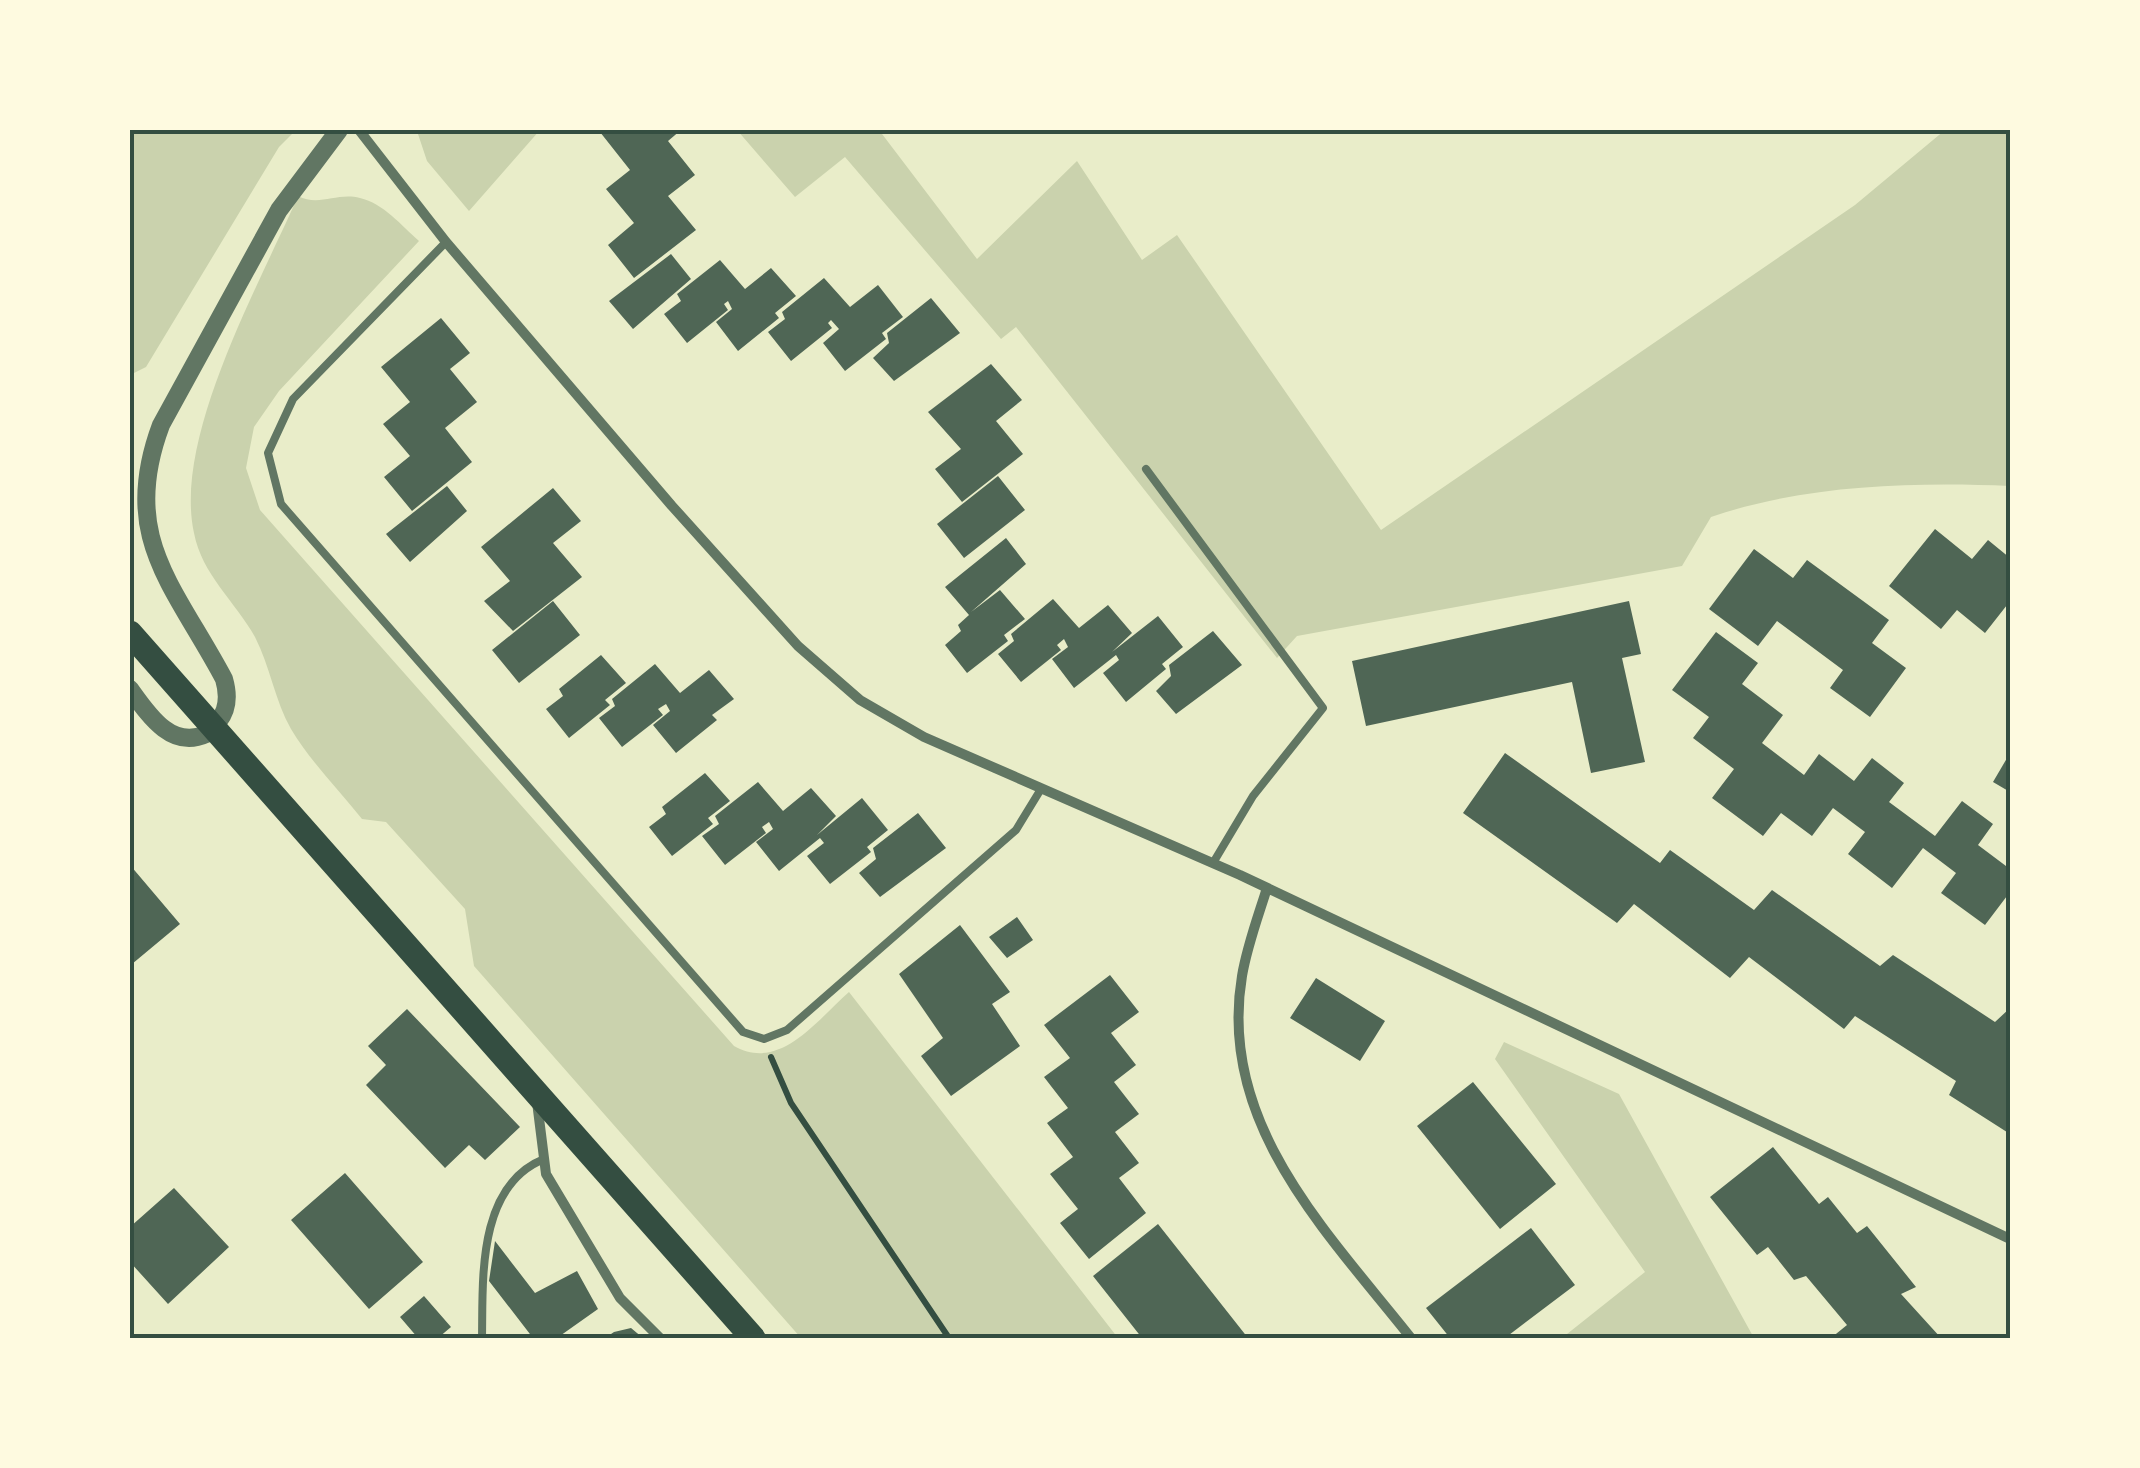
<svg xmlns="http://www.w3.org/2000/svg" width="2140" height="1468" font-family="Quicksand,sans-serif">
<style>
.green{fill:#cad2ad}
.building{fill:#4f6655}
.lines{fill:none;stroke-linecap:round;stroke-linejoin:round}
.path{stroke:#344e41;stroke-width:6}
.service{stroke:#617663;stroke-width:8}
.minor{stroke:#617663;stroke-width:10}
.tertiary{stroke:#617663;stroke-width:18}
.primary{stroke:#344e41;stroke-width:25}
.neatline{fill:none;stroke:#344e41;stroke-width:4}
</style>
<rect width="100%" height="100%" fill="#e9edc9"/>
<path class="green" d="M130,130H296L279,147L146,367L130,375Z
M540,130L469,211L427,161L417,131Z
M737,130H879L977,259L1077,161L1142,260L1177,235L1381,530L1855,205L1945,130H2010V486C1912,482 1804,485 1711,517L1682,566L1297,636L1277,658L1016,327L1001,339L845,157L795,197Z
M298,196C319,207 337,192 360,198C383,203 402,226 419,241L279,391L254,427L246,468L260,510L734,1046C780,1072 816,1021 849,992L1118,1338H801L474,966L465,909L386,822L362,819C339,790 310,761 291,729C275,701 270,666 255,637C235,601 202,575 194,533C173,437 260,284 298,196Z
M1504,1042L1619,1094L1754,1338H1562L1645,1272L1495,1059Z"/>
<path class="building" d="M603,130H681L668,141L695,175L668,196L696,230L634,278L608,245L634,223L606,189L630,170L600,132Z
M671,254L691,279L633,329L609,301Z
M720,260L745,289L771,268L796,296L775,313L779,318L738,351L716,322L732,309L728,301L724,304L728,310L687,343L664,314L681,301L677,294Z
M824,278L850,307L878,285L903,317L882,333L886,339L845,371L823,343L839,329L831,320L828,323L832,328L791,361L768,332L785,319L782,312Z
M931,298L960,333L894,381L873,358L889,343L887,333Z
M441,318L470,353L450,369L477,402L445,428L472,462L412,511L384,477L410,456L383,424L410,402L381,367Z
M991,364L1022,400L996,421L1023,454L962,502L935,469L961,449L928,412Z
M998,476L1025,510L964,558L937,524Z
M447,486L467,511L410,562L386,534Z
M553,488L581,521L553,543L582,577L513,631L484,601L510,581L481,547Z
M1935,529L1972,559L1988,540L2010,558V607L2007,605L1985,633L1957,610L1941,629L1889,586Z
M1006,538L1026,564L971,612L1000,590L1025,619L1004,635L1008,641L967,673L945,645L961,631L958,625L969,615L945,587Z
M1754,549L1793,578L1807,560L1889,620L1872,643L1906,668L1870,717L1830,688L1843,670L1777,621L1758,646L1709,609Z
M1053,599L1079,628L1108,605L1132,633L1112,652L1158,616L1183,647L1162,664L1166,669L1126,702L1103,673L1119,660L1116,655L1074,688L1052,659L1068,647L1064,639L1057,645L1061,650L1021,682L998,654L1014,641L1011,634Z
M553,601L580,635L519,683L492,650Z
M1629,601L1641,654L1622,658L1645,762L1591,773L1572,682L1366,726L1352,661Z
M1213,631L1242,665L1176,714L1156,691L1171,676L1169,665Z
M1716,632L1758,663L1742,684L1783,715L1762,743L1804,775L1819,754L1854,781L1872,758L1904,783L1889,802L1935,836L1962,801L1993,824L1978,845L2010,869V892L1985,925L1941,893L1956,873L1923,848L1892,888L1848,854L1865,832L1833,808L1812,836L1781,813L1763,836L1712,798L1734,769L1693,738L1709,717L1672,690Z
M601,655L626,683L605,700L610,705L569,738L546,709L563,696L559,689Z
M655,664L680,693L709,670L734,699L712,715L717,720L676,753L653,725L670,711L666,704L658,709L663,715L622,747L599,718L615,706L612,699Z
M1505,753L1660,863L1670,850L1754,910L1772,890L1880,966L1893,955L1995,1022L2010,1008V1134L1949,1095L1956,1081L1855,1016L1844,1029L1749,957L1730,978L1634,904L1617,923L1463,813Z
M2010,753V792L1993,782Z
M705,773L730,801L708,818L713,824L672,856L649,827L666,814L662,807Z
M758,782L783,811L811,788L836,816L817,835L862,798L888,830L867,847L871,852L830,884L807,856L824,843L820,838L779,871L756,842L773,829L769,822L762,827L766,833L725,865L702,836L719,824L715,816Z
M918,813L946,848L880,897L859,873L876,859L873,848Z
M130,865L180,924L132,964L130,963Z
M1017,917L1033,940L1007,958L989,937Z
M960,925L1010,992L992,1004L1020,1046L951,1096L921,1056L943,1038L899,974Z
M1110,975L1139,1012L1111,1033L1136,1065L1114,1082L1139,1114L1115,1132L1139,1163L1119,1178L1146,1213L1089,1259L1060,1223L1078,1209L1050,1174L1073,1157L1047,1123L1068,1108L1044,1077L1070,1058L1044,1025Z
M1316,978L1385,1021L1360,1061L1290,1018Z
M407,1009L520,1127L485,1160L469,1145L445,1168L366,1085L386,1065L368,1046Z
M1473,1082L1556,1184L1500,1229L1417,1126Z
M1773,1147L1819,1204L1828,1197L1857,1233L1867,1226L1916,1287L1901,1294L1941,1338H1831L1847,1325L1806,1276L1794,1280L1768,1247L1757,1255L1710,1197Z
M345,1173L423,1262L369,1309L291,1220Z
M174,1188L229,1247L168,1304L130,1262V1227Z
M1158,1224L1248,1338H1142L1093,1276Z
M1531,1228L1575,1285L1505,1338H1450L1426,1308Z
M495,1241L535,1293L577,1271L598,1309L557,1338H533L489,1281Z
M424,1296L451,1327L438,1338H418L400,1317Z
M631,1328L643,1338H605L614,1332Z"/>
<g class="lines">
<path class="path" d="M771,1057L791,1103L949,1338"/>
<path class="service" d="M446,242L293,399L268,453L281,504L743,1032L764,1039L787,1030L1016,830L1041,789
M1146,469L1323,708L1253,796L1213,863
M482,1338C483,1279 477,1186 544,1159"/>
<path class="minor" d="M359,130L446,242L672,506L798,646L860,700L924,737L1240,875L2010,1239
M1267,888C1258,917 1247,946 1242,976C1217,1123 1327,1232 1411,1338
M537,1102L546,1174L620,1298L660,1338"/>
<path class="tertiary" d="M130,689C148,714 171,750 206,734C225,719 231,703 224,679C174,585 119,537 161,425L279,210L339,130"/>
<path class="primary" d="M130,633L753,1338"/>
</g>
<rect width="2140" height="1468" fill="none" stroke="#fefae0" stroke-width="265"/>
<rect x="132" y="132" width="1876" height="1204" class="neatline"/>
</svg>
